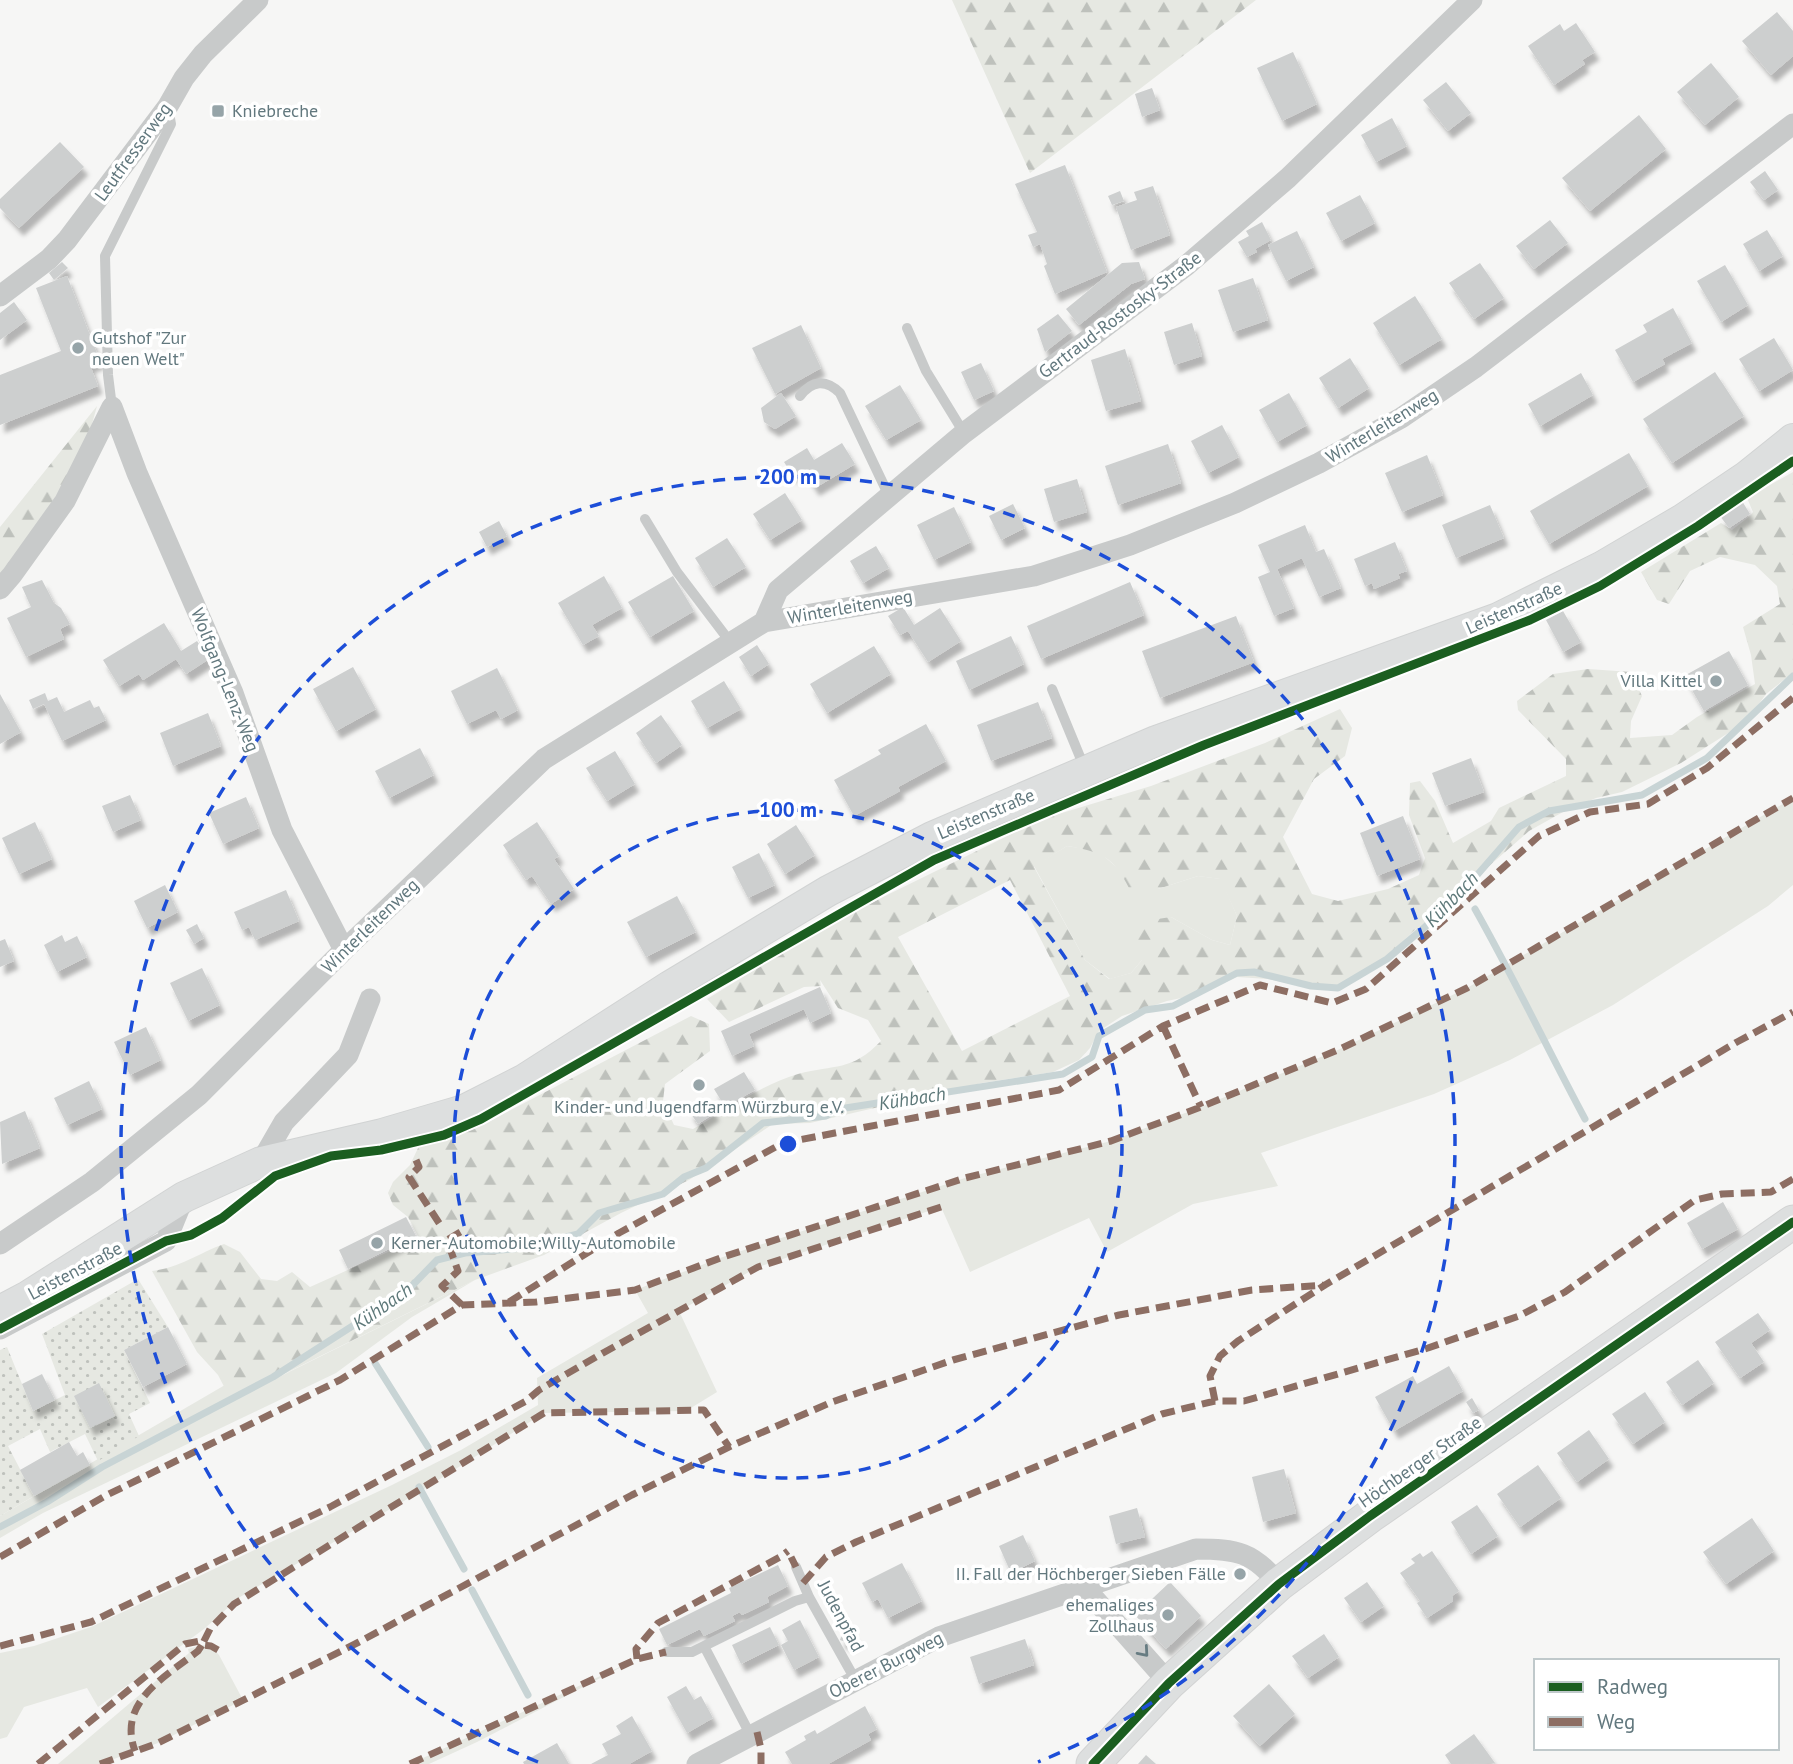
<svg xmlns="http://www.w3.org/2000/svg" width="1793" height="1764" font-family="'PT Sans',sans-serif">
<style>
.green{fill:#e6e8e2}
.forest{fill:url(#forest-firs);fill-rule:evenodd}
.garden{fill:url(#garden-dots)}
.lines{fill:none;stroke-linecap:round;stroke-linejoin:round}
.stream{stroke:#c8d4d5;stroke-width:7}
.building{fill:#cdcfcf;filter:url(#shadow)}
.secondary-casing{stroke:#d1d3d3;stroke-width:32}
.primary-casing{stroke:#d2d3d3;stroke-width:35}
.service{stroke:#c8caca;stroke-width:10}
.minor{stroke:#c8caca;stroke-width:21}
.secondary{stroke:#dddfdf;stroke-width:30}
.primary{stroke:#dddfdf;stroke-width:33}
.quiet{stroke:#8d6e63;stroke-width:7;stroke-dasharray:14 7;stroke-linecap:butt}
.cycleway-casing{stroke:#fff;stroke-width:13}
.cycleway{stroke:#1b5e20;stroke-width:9}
.oneway{stroke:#677c82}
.ring{fill:none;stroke:#1d4ed8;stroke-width:3.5;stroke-dasharray:12 9}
.poi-dot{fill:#96a4a8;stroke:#fff;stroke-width:2.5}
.labels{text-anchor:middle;stroke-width:7;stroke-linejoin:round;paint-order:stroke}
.poi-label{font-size:18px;fill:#62787e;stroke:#fff;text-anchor:start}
.street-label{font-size:18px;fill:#62787e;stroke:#fff}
.water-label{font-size:19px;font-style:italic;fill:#5d7879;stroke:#fff}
.centre{fill:#1d4ed8;stroke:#fff;stroke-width:3.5}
.ring-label{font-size:21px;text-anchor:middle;font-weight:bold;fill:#1d4ed8;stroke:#fff;stroke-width:7;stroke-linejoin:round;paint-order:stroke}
</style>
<defs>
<pattern id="forest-firs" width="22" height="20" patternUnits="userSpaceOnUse" patternTransform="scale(1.75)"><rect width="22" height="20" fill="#e6e8e2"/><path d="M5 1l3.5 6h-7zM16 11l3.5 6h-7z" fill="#bec1bc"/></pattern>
<pattern id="garden-dots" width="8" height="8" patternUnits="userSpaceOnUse" patternTransform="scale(1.75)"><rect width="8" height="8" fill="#e6e8e2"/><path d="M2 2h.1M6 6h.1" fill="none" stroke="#bec1bc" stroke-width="1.8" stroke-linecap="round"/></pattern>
<filter id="shadow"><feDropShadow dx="4.5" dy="8" stdDeviation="2" flood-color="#0004"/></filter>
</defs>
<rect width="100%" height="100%" fill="#f6f6f5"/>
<path class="green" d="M1793,798V885L1768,906L1613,1005L1510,1060L1434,1094L1261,1153L1278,1186L1193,1204L1107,1252L1089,1218L970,1272L941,1207L758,1267L679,1311L717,1392L686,1411L544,1413L421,1491L240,1597L204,1629L98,1707L87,1688L24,1707L7,1737L0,1739V1653L34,1646L91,1627L392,1485L461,1450L538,1405L537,1378L648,1313L635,1290L723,1257L965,1178L1111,1141L1201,1107L1340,1049L1467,988Z
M1067,846L1098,851L1121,871L1158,889L1198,876L1221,879L1237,916L1230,945L1212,940L1171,917L1142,946V960L1131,973L1110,979L1085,960L1034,866Z
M475,1280L412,1317L336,1373L43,1513L0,1538V1516L225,1385L232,1400Z
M202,1645L211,1646L219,1655L243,1700L158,1743L100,1764H58L189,1653L188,1649Z
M637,1659L477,1742L429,1764H410Z"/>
<path class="forest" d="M952,0H1256L1030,173Z
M97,406L87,442L32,538L0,580V527Z
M1793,472V672L1790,675L1766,694L1754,711L1733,730L1681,763L1622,792L1596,798L1563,812L1529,831L1489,866L1457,901L1416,929L1372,970L1347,985L1306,987L1268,979L1237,977L1200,994L1167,1001L1122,1016L1099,1031L1090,1048L1079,1060L1053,1072L982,1083L810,1123L773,1124L689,1180L621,1213L544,1255L475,1280L231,1400L218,1375L197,1352L152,1271C179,1268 199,1253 224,1244L240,1252L261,1279L277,1281L292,1272L310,1287L419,1238L408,1217L393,1205L388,1193L393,1182L410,1165L419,1146L447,1140L490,1121L691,1016L709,1024L710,1051L665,1084L663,1101L674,1125L693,1129C727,1110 761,1085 798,1074C835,1064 851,1072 881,1041L868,1020L838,1008L820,980L821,986L804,987L729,1022L707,999L806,938L883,897L1042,819L1151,786L1265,743L1340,709L1352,728L1345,756L1314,779L1283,837L1312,894L1338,901L1388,889L1419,875L1425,858L1409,815L1410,783L1420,781L1435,801L1453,843L1491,821L1499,808L1566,776V759L1518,710L1517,701L1553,674L1588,669L1631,672L1642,696L1631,721L1630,738L1672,735L1697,717L1755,684L1751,655L1743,627L1780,604L1777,586L1755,565L1720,557L1690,571L1669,604L1657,600L1641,572L1721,523L1732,530L1750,516L1753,512L1747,498ZM1067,846C1101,852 1113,856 1129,888L1158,889L1198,876L1220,879L1237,916L1230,945L1212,940L1171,917L1131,923L1129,933L1142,946V960L1131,973L1109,979L1085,960L1034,867ZM1010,880L1070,996L962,1051L898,937Z"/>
<path class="garden" d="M138,1279L168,1327L124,1350L150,1403L129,1414L139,1436L98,1461L85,1434L50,1452L40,1429L8,1446L34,1496L0,1516V1350L7,1347L33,1411L65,1395L42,1334Z"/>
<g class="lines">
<path class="stream" d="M1475,909C1514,978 1548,1050 1585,1119
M375,1363L428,1447
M419,1487L464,1569
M0,1527L47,1502L102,1467L273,1377L407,1291L437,1260L465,1253L523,1248L578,1234L599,1213L663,1194L684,1177L706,1168L763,1123L826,1116L839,1109L1063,1074L1092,1057L1099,1036L1145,1010L1173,1006L1237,973L1254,972L1311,986L1338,988L1387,959L1432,921L1464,890L1519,827L1549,811L1642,795L1707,758L1793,676
M472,1590L528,1695"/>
</g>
<path class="building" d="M1777,12L1793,31V56L1771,75L1742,41Z
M1576,23L1595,52L1582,60L1585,64L1554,85L1528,46L1560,24L1564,31Z
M1293,52L1317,104L1282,121L1257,68Z
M1711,63L1739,97L1705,125L1677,92Z
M1446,82L1471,113L1448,131L1423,100Z
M1152,88L1160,110L1142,117L1135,94Z
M1639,115L1666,149L1590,211L1562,178Z
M1392,118L1407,146L1376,162L1361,135Z
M60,142L84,167L19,228L0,208V199Z
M1065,165L1107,272L1055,294L1044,266L1047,264L1040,244L1033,247L1028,235L1037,232L1015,184Z
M1765,171L1778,190L1764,200L1750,182Z
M1153,186L1170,235L1131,250L1116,207L1137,200L1134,192Z
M1120,191L1124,201L1112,205L1108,196Z
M1360,195L1375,223L1341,241L1326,213Z
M1550,220L1568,243L1534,269L1516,246Z
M1262,222L1271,240L1255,249L1257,252L1247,257L1238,242L1249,236L1246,231Z
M1767,230L1783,256L1759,271L1743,244Z
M1297,231L1314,267L1286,281L1268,245Z
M62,262L68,268L54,280L49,273Z
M1139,262L1145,279L1131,284L1079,325L1066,309L1122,263Z
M1480,263L1504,298L1474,319L1449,283Z
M1725,265L1748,305L1721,322L1697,281Z
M67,276L100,361L90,365L98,386L0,425V375L61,351L36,288Z
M1253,278L1268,320L1233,332L1218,290Z
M1415,296L1442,339L1399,365L1373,323Z
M14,302L27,320L0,340V313Z
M1673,308L1692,343L1662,359L1665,364L1633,382L1615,350L1647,332L1643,325Z
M1058,314L1072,331L1045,352L1037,329Z
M1192,323L1202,356L1174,365L1164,332Z
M801,325L821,368L775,394L752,348Z
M1774,338L1793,370L1759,391L1739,359Z
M1125,349L1141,401L1106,411L1091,360Z
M1350,358L1369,388L1338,408L1319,378Z
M981,363L994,391L974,400L961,372Z
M1715,372L1744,416L1672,463L1643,419Z
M1581,373L1593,395L1540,426L1528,404Z
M900,385L921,420L886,440L865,406Z
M781,393L796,416L775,429L764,422L761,408Z
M1289,393L1307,425L1277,442L1259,410Z
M1222,425L1239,457L1208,473L1191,441Z
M842,443L855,464L815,488L803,470L793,476L784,462L807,448L814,460Z
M1168,444L1181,483L1118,505L1105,466Z
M1629,453L1648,486L1549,544L1530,511Z
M1427,455L1443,495L1402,512L1385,473Z
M1077,479L1087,512L1054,522L1044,489Z
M785,493L802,520L770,540L753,514Z
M1742,501L1750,514L1729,528L1720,516Z
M1013,504L1025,528L1001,540L989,516Z
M1490,505L1504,538L1456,558L1442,525Z
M954,507L971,542L934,560L917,525Z
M499,521L507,536L487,547L479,532Z
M1305,525L1316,552L1324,549L1341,588L1319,597L1302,558L1277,569L1294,608L1274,616L1258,577L1270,572L1258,545Z
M727,538L746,567L713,587L695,558Z
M1395,542L1407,571L1398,574L1400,578L1374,589L1372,583L1365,586L1354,559Z
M876,546L889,568L863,583L850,561Z
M604,576L622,608L592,625L599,636L583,645L558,603Z
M673,576L694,611L650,637L628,602Z
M42,580L54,603L61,608L70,624L60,629L64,639L26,657L7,618L31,607L22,587Z
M1130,582L1144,615L1041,659L1027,626Z
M903,607L914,625L940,608L961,641L928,662L908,631L900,635L888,616Z
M1563,611L1581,642L1563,652L1546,620Z
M1236,616L1254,662L1160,698L1142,651Z
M164,623L181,651L197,641L209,659L186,674L176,659L143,680L139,674L119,686L103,660Z
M1011,636L1024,664L969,690L956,661Z
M757,645L769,664L751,676L739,657Z
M874,646L891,674L827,713L810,684Z
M1729,651L1748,685L1704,711L1684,676Z
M353,667L376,709L336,731L313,689Z
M497,668L518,710L501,719L496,710L467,724L451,691Z
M724,681L741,709L707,728L691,701Z
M45,693L48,701L57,697L64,712L90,700L94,708L99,706L106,720L62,741L44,704L33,709L29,700Z
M0,694L21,732L0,744Z
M1038,702L1052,738L991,761L977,725Z
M208,713L221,746L173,766L160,733Z
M661,715L682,745L656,763L636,733Z
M926,724L946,761L898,787L900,791L854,816L834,780L881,754L878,750Z
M420,748L434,775L389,798L375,771Z
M615,751L635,784L607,801L586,768Z
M1471,758L1484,792L1445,806L1432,773Z
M130,795L141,820L113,832L102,806Z
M246,797L259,828L223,844L209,813Z
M1403,816L1420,859L1377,876L1360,833Z
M35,822L52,859L19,874L2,838Z
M537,822L559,856L554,859L574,889L551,904L532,876L526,880L503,845Z
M796,825L815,855L785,874L767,844Z
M759,853L775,885L748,898L732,867Z
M165,885L178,912L147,928L134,901Z
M286,890L299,921L255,940L249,927L242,930L234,912Z
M677,896L696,932L646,957L627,922Z
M197,924L204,938L194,944L186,930Z
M62,935L65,942L77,936L87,957L57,972L44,945Z
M5,939L14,961L0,967V941Z
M202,968L220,1005L188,1021L170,983Z
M820,987L831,1013L810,1023L804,1009L749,1034L754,1046L732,1056L721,1031Z
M146,1027L161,1060L130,1075L114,1042Z
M744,1072L755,1090L725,1107L714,1089Z
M89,1081L102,1109L67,1125L54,1098Z
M707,1100L715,1113L698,1124L689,1111Z
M25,1111L40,1148L2,1164L0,1122Z
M1723,1202L1738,1229L1702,1249L1687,1223Z
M406,1217L416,1236L348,1269L339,1250Z
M1758,1313L1770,1330L1751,1343L1764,1362L1740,1378L1715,1342Z
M168,1327L187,1364L143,1387L124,1350Z
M1698,1360L1714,1383L1682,1405L1666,1382Z
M1449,1366L1463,1391L1394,1431L1375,1397L1413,1376L1417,1384Z
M42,1374L55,1400L33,1411L22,1384Z
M99,1383L115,1416L90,1428L74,1396Z
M1645,1392L1665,1422L1633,1444L1612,1414Z
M1472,1398L1479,1410L1473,1413L1466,1402Z
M1589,1430L1609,1459L1577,1482L1557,1453Z
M69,1442L77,1456L83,1452L90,1465L34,1496L20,1470Z
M1538,1465L1561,1498L1520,1527L1497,1494Z
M1284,1469L1296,1513L1263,1522L1252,1477Z
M1477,1505L1498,1536L1471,1554L1451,1522Z
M1137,1508L1145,1537L1116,1544L1109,1516Z
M1752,1518L1774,1551L1726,1584L1703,1552Z
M1023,1535L1035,1561L1011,1573L999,1546Z
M1432,1551L1459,1591L1452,1596L1453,1601L1427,1618L1417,1603L1420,1601L1400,1573L1415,1563L1411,1559L1420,1553L1423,1557Z
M902,1563L922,1601L888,1618L878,1599L872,1602L862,1583Z
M778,1565L788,1586L767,1597L769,1602L742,1615L740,1612L732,1616L735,1621L704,1636L700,1629L667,1645L659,1629L731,1593L729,1588Z
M1170,1582L1201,1616L1166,1649L1135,1615Z
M1367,1582L1384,1606L1361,1622L1344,1598Z
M800,1620L819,1657L794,1670L781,1645L788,1641L782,1630Z
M770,1627L779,1645L741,1664L732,1645Z
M843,1631L854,1635L851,1644L840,1640Z
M1324,1634L1339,1657L1308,1678L1292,1656Z
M1025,1639L1034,1665L979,1684L970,1657Z
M1269,1684L1295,1714L1260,1746L1233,1716Z
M686,1686L694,1700L701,1696L713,1718L687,1733L667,1697Z
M865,1706L877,1729L868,1734L871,1740L828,1764H792L785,1752L806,1740L804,1736L815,1730L817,1734Z
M632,1716L652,1751L629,1764H591L608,1755L602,1744L621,1734L616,1726Z
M1474,1734L1495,1763L1451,1764L1445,1755Z
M557,1743L569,1764H524L523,1762Z
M1146,1755L1156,1764H1138Z"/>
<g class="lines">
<g class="secondary-casing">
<path id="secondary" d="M0,1311L28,1296L184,1197L261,1162L382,1134L464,1110L525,1079L670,986L828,891L932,837L1156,741L1498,618L1603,566L1683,519L1747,476L1793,439"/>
</g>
<g class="primary-casing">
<path id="primary" d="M1093,1764L1169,1683L1279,1584L1370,1516L1793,1222"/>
</g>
<path class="service" d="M907,328L926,371L964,433
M800,396C812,380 826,379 840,393L889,496
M112,407L108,375L105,256L171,124L168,107
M645,519L677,572L731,643
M1052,689L1085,769
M796,1567L809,1597L856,1681
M704,1646L751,1736
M666,1652H692L795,1601L809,1597"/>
<path class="minor" d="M0,296L49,259L67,240L168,106L184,78L203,54L258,0
M112,407L137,473L233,693L282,830L344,950
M0,589L12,575L65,501L112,407
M764,622L778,590L964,433L1187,265L1288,178L1472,0
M261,1162L284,1122L348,1055L370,999
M0,1244L92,1182L199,1095L344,950L544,759L764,622L1034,576L1130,545L1235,503L1319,463L1401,418L1476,367L1793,124
M0,1329L166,1241L184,1197
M1084,1587L1169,1683
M697,1764L939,1637L1196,1549C1237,1549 1253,1552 1279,1584"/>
<use href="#secondary" class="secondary"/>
<use href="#primary" class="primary"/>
<path class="quiet" d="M1163,1026L1201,1107
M416,1160L419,1167L409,1177L441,1226
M509,1302L619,1233L783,1143L1059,1090L1163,1026L1260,985L1332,1003L1366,989L1539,836L1590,812L1648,804L1707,768L1793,698
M462,1305L442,1286L458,1271L447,1240L462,1231
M1215,1401L1210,1376L1220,1356L1238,1341L1325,1285L1737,1042L1793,1012
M0,1557L105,1496L340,1380L462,1305L536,1302L635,1290L723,1257L965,1178L1111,1141L1201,1107L1340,1049L1467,988L1793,798
M791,1557L796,1567
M803,1583L826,1557L856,1542L1162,1414L1215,1401H1244L1428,1348L1519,1316L1565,1292L1695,1200L1722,1194L1771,1192L1793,1179
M0,1646L91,1622L330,1507L526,1401L539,1390L603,1353L758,1267L941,1207
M218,1650L211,1646L202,1645L210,1629L234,1604L544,1413L704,1410L729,1447
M637,1659L636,1649L658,1623L780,1557L788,1551
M757,1732L761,1749V1764
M38,1764L185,1644L200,1641L202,1645L198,1651C165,1677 117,1702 135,1751
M100,1764L158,1743L359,1642L632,1495L733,1445L832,1402L953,1360L1119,1315L1252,1290L1325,1285
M410,1764L637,1659L666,1652"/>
<g class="cycleway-casing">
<path id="cycleway" d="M0,1329L166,1241L191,1235L222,1218L275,1176L331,1156L381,1150L444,1135L481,1119L934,860L1204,745L1530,620L1600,586L1698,526L1793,461
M1093,1764L1169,1683L1279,1584L1370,1516L1793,1222"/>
</g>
<use href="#cycleway" class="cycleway"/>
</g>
<defs><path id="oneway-chevron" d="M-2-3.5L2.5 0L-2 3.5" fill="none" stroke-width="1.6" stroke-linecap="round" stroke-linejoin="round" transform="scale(1.75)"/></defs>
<use class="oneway" href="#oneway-chevron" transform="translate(1144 1652) rotate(49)"/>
<g class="ring">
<circle cx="788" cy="1144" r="334"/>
<path d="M538 1762A667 667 0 1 1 1038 1762"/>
</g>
<g class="poi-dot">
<rect x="211" y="104" width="14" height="14" rx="3.5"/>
<circle cx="78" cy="348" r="7"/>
<circle cx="1716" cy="681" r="7"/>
<circle cx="699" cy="1085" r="7"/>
<circle cx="377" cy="1243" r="7"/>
<circle cx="1240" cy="1574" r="7"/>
<circle cx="1168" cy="1615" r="7"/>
</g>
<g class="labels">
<g class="poi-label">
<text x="232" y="117">Kniebreche</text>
<text x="92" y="344">Gutshof "Zur<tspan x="92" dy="21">neuen Welt"</tspan></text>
<text x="1702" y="687" text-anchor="end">Villa Kittel</text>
<text x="699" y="1113" text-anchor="middle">Kinder- und Jugendfarm Würzburg e.V.</text>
<text x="391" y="1249">Kerner-Automobile;Willy-Automobile</text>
<text x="1226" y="1580" text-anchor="end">II. Fall der Höchberger Sieben Fälle</text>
<text x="1154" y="1611" text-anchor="end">ehemaliges<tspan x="1154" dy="21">Zollhaus</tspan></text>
</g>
<g class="street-label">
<text transform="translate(133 152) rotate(-54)" y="6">Leutfresserweg</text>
<text transform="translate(1120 315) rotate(-37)" y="6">Gertraud-Rostosky-Straße</text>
<text transform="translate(1382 426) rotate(-31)" y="6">Winterleitenweg</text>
<text transform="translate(850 607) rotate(-10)" y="6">Winterleitenweg</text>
<text transform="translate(1514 608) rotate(-24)" y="6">Leistenstraße</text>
<text transform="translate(225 680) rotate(68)" y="6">Wolfgang-Lenz-Weg</text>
<text transform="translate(986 814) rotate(-23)" y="6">Leistenstraße</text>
<text transform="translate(370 926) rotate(-44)" y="6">Winterleitenweg</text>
<text transform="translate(75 1271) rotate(-28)" y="6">Leistenstraße</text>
<text transform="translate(1420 1462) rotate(-35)" y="6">Höchberger Straße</text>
<text transform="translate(841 1616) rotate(62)" y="6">Judenpfad</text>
<text transform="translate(886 1665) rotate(-27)" y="6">Oberer Burgweg</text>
</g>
<g class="water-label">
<text transform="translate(1451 899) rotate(-46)" y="7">Kühbach</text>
<text transform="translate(912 1098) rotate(-9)" y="7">Kühbach</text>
<text transform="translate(382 1306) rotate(-35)" y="7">Kühbach</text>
</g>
</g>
<circle cx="788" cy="1144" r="10" class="centre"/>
<g class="ring-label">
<text x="788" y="484">200 m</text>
<text x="788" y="817">100 m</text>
</g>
<rect x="1534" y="1659" width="245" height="91" fill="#ffffff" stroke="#c0c9cb" stroke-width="2"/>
<rect x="1548" y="1682" width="35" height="10" fill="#1b5e20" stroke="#c0c9cb" stroke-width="2"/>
<text x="1597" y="1694" font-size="21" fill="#62787e">Radweg</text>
<rect x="1548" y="1717" width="35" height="10" fill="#8d6e63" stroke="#c0c9cb" stroke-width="2"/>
<text x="1597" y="1729" font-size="21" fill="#62787e">Weg</text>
</svg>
